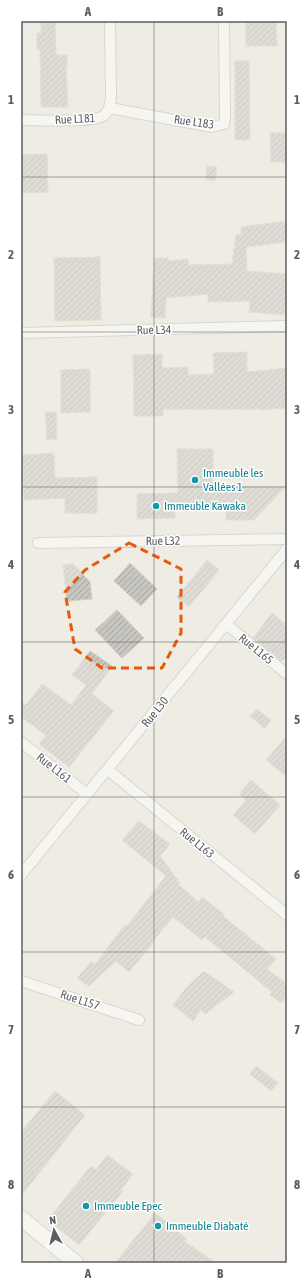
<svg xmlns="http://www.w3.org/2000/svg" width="308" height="1284" font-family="'Asap Condensed',sans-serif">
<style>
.building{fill:url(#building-hatch);stroke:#d2cec1}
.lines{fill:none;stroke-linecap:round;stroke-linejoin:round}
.street-casing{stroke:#b8babf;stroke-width:12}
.secondary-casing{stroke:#b9bbc1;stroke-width:17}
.street{stroke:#fff;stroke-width:10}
.secondary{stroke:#fff;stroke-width:15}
.marked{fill:none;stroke:#e8590c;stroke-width:3;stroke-dasharray:8 5;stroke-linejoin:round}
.grid{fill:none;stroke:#5b5e63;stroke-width:1;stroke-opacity:0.55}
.culture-dot{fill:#0f9aa8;stroke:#fff;stroke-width:1.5}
.labels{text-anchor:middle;stroke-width:3;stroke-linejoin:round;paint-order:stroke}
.street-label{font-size:12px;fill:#5b5e63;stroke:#fff}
.culture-label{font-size:12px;fill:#0d838f;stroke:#fff;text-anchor:start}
.neatline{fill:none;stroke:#5b5e63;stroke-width:1.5}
.grid-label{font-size:13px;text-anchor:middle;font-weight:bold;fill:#5b5e63}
</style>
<defs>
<pattern id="building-hatch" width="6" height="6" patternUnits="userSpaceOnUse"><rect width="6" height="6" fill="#c8c6c0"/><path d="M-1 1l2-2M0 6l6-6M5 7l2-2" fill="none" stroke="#a5a4a0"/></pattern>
</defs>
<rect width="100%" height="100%" fill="#eeece3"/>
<path class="building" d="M41,21H55L56,55H67V67H66L68,107H41L40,49H37V33H41Z
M246,21H276L277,46H246Z
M235,61H249L250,140H235Z
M270,133H287V162H271Z
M47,154L48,192L21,193V155Z
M207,166L217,167L215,181L206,179Z
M287,221V242L246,247L247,271L287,274V315L249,312L250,301L208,302V294L166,298L165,318L151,317L154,258H168L167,261L188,259L189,265L232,264L236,235H241V227Z
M100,257L101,320L55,321L54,258Z
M247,352V372L287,368V408L260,410V409H163V416H134L133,355L162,354V368L188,367V375L214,374L213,353Z
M90,369V412L61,413V370Z
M45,412H56L57,439L47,440Z
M177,449H213V486L285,487L254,520H226V510L175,511V518L137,519V494L178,493Z
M54,453L55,478L97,477V513H65V498L24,500L22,455Z
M207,560L219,570L189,607L177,597Z
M130,563L157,589L141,606L114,581Z
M73,564L90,582L92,599L67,601L63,565Z
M117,610L144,638L122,658L95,630Z
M272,613L287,625V656L282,661L253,638Z
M90,651L112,666L92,694L114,711L69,767L39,744L46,735L21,717V701L26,705L42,684L71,705L86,685L72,675Z
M257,709L271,720L265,729L250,716Z
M287,736V777L266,760Z
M251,780L280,805L255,834L233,815L246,800L239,794Z
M139,821L170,844L160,856L180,883L178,884L198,902L202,897L225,915L223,916L276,959L267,969L287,984V997L281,1003L270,995L272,992L205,937L202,940L173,917L152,942L153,943L129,972L116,961L89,986L77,978L91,962L95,964L125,925L127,926L166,876L122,840Z
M204,971L234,992L205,1014L201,1010L193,1021L173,1005L186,988Z
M256,1066L278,1083L271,1091L250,1074Z
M55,1091L85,1115L21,1196V1132Z
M107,1155L133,1174L121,1190L123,1191L79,1245L48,1220L91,1166L96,1170Z
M155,1213L187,1239L184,1241L216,1263H115Z"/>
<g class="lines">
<g class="street-casing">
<path id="street" d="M110,108L212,127L224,124L225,117L224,21
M21,120C36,120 93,123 103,116C110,111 110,104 111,97L110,21
M21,333L287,326
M38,543L287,539
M226,624L287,674
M21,742L87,794
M108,770L287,915
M21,875L287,549
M21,981L139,1020"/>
</g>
<g class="secondary-casing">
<path id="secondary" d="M21,1218L76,1263"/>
</g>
<use href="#street" class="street"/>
<use href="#secondary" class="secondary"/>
</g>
<path d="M0 0H308V1284H0ZM129,543L181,569V633L162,668H102L75,649L65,592L85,570Z" fill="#eeece3" fill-opacity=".55" fill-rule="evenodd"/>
<path class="marked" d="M129,543L181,569V633L162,668H102L75,649L65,592L85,570Z"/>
<path class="grid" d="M154,21V1263M21,177H287M21,332H287M21,487H287M21,642H287M21,797H287M21,952H287M21,1107H287"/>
<g class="culture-dot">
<circle cx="195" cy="480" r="4"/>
<circle cx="156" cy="506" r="4"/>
<circle cx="86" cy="1206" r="4"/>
<circle cx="158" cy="1226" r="4"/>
</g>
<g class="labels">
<g class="street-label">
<text transform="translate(75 119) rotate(-3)" y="4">Rue L181</text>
<text transform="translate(194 122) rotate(8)" y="4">Rue L183</text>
<text transform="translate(154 330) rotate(-1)" y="4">Rue L34</text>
<text transform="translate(163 541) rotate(-1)" y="4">Rue L32</text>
<text transform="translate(256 649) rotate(39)" y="4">Rue L165</text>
<text transform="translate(155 712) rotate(-51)" y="4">Rue L30</text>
<text transform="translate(54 768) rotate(38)" y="4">Rue L161</text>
<text transform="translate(197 843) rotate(39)" y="4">Rue L163</text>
<text transform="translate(80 1000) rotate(18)" y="4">Rue L157</text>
</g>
<g class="culture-label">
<text x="203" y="477">Immeuble les<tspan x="203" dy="14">Vallées 1</tspan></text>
<text x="164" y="510">Immeuble Kawaka</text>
<text x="94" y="1210">Immeuble Epec</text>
<text x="166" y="1230">Immeuble Diabaté</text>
</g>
</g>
<rect width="308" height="1284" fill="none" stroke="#ffffff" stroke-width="44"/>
<g transform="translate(54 1230) rotate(352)" stroke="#ffffff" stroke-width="3" paint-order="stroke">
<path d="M0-3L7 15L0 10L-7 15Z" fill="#5b5e63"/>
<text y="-6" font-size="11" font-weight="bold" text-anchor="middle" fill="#5b5e63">N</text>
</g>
<rect x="22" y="22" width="264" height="1240" class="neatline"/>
<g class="grid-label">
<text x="88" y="16">A</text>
<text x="220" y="16">B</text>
<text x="11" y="104">1</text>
<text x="297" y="104">1</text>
<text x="11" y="259">2</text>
<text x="297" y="259">2</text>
<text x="11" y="414">3</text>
<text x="297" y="414">3</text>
<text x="11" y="569">4</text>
<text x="297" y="569">4</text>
<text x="11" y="724">5</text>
<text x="297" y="724">5</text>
<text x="11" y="879">6</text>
<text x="297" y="879">6</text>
<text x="11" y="1034">7</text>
<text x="297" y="1034">7</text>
<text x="11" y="1189">8</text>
<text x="297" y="1189">8</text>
<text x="88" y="1278">A</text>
<text x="220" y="1278">B</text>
</g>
</svg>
